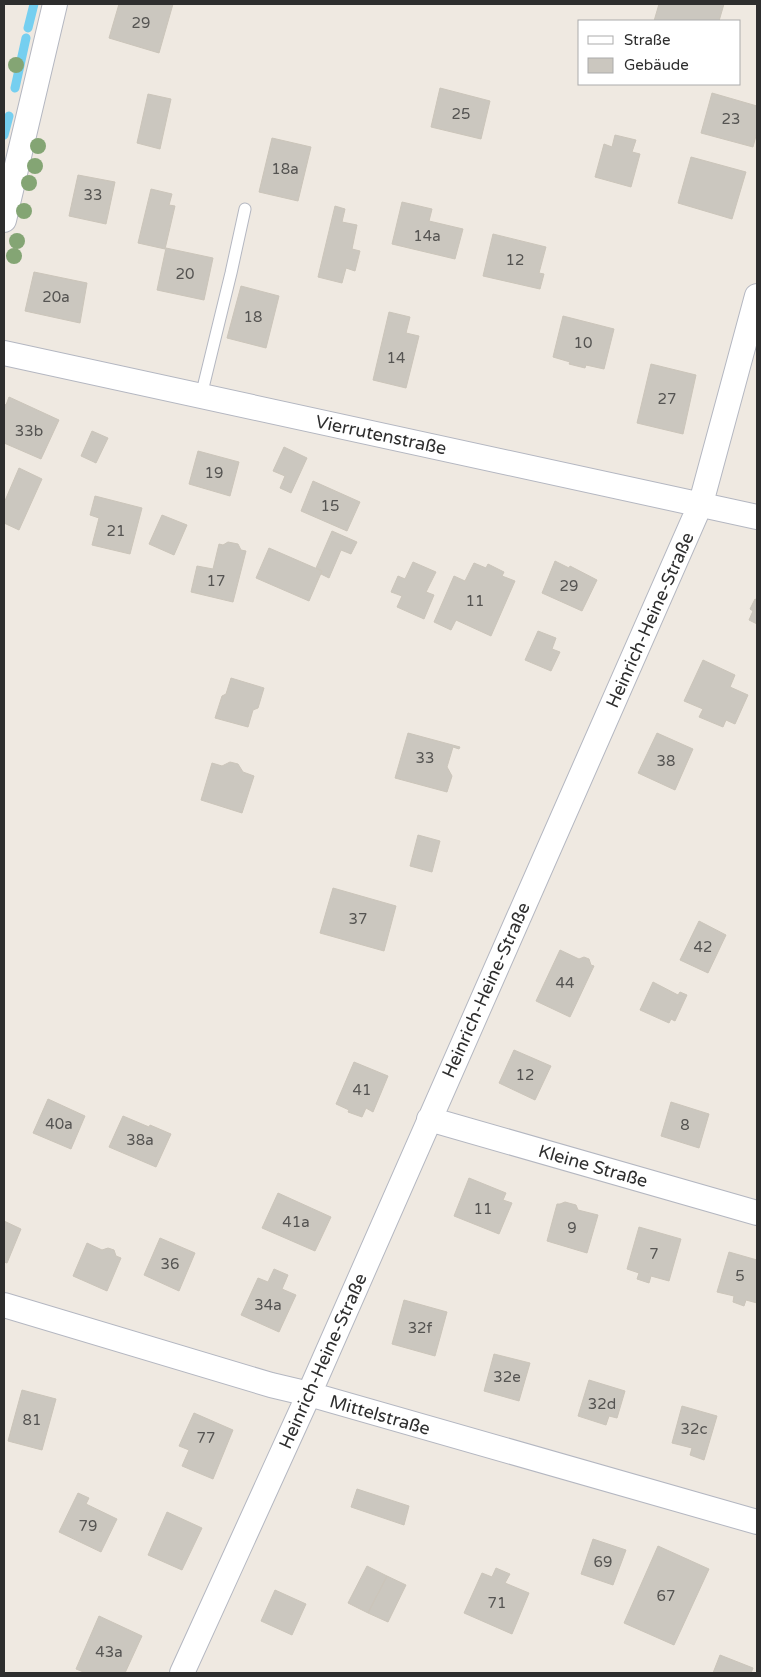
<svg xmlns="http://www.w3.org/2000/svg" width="761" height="1677" font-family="'Varela Round',sans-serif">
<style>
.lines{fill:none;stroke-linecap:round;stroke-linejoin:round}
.stream{stroke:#75cff0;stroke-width:9}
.building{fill:#cbc7bf;stroke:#cbc5ba}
.lane-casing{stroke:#b4b7c1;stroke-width:13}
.street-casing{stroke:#b4b7c1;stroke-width:26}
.lane{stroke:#fff;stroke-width:11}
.street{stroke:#fff;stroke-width:24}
.tree{fill:#84a574}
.labels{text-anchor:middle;stroke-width:5;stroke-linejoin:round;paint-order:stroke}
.number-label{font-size:15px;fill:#555452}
.street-label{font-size:18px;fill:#2e2e2e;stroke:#fff}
</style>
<rect width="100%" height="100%" fill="#efe9e1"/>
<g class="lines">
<path class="stream" d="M28,28L34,4
M15,88L26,38
M4,135L9,116"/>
</g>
<path class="building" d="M119,4H173L159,53L109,38Z
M659,4H724L719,21H654Z
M440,88L490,101L481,139L431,127Z
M712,93L757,106V132L753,147L701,133Z
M148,94L171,99L160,149L137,143Z
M615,135L636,140L632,152L640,154L631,187L595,177L604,144L612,147Z
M272,138L311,147L298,201L259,192Z
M691,157L746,172L732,219L678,203Z
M78,175L115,182L106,224L69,216Z
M151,189L172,194L169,205L175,206L165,249L138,243Z
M402,202L432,209L429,221L463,229L455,259L392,244Z
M335,206L345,209L342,222L357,225L352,249L360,251L355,271L346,268L342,283L318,277Z
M493,234L546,247L539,273L544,274L540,289L483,276Z
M166,248L213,258L204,300L157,290Z
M34,272L87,283L80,323L25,311Z
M241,286L279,296L266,348L227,338Z
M389,312L410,317L406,333L419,336L406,388L373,380Z
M563,316L614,329L604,369L586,365L585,368L569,364L570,362L553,357Z
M651,364L696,375L683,434L637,423Z
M9,397L59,420L41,459L4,443V404L6,405Z
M92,431L108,438L96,463L81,456Z
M284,447L307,458L291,493L280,488L285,476L273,471Z
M198,451L239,462L230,496L189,484Z
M19,468L42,479L19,530L4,523V503Z
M313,481L360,502L347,531L301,511Z
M95,496L142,508L130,554L92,545L99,518L90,515Z
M162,515L187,525L174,555L149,544Z
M332,531L357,542L351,554L341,550L329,578L321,574L322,571L316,568Z
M228,542L238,544L241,550L246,551L233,602L191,592L197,566L213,569L219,544L223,545Z
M269,548L322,571L309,601L256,578Z
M555,561L569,568L570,566L597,580L582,611L542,593Z
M413,562L436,572L426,592L434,595L424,619L397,607L402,596L391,592L398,576L405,579Z
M474,563L486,568L488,564L504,572L502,576L515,581L491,636L456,620L451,630L434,622L454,576L465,581Z
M755,599L757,600V624L749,620L753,611L750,609Z
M538,631L556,638L552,649L560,652L551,671L525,660Z
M703,660L735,675L730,687L748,695L735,724L726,720L723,727L699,717L703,709L684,701Z
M231,678L264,688L258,708L253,710L248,727L215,718L222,696L226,694Z
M408,733L460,747L459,749L453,747L447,767L452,776L447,792L395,778Z
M657,733L693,749L675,790L638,773Z
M230,762L238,764L243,772L254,776L242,813L201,800L212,763L222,766Z
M418,835L440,841L432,872L410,866Z
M333,888L396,906L384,951L320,933Z
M699,921L726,935L708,973L680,960Z
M560,950L579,959L584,957L589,959L591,965L594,966L570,1017L536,1001Z
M653,982L678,995L680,992L687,995L675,1021L671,1019L669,1023L640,1010Z
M514,1050L551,1066L535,1100L499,1083Z
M354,1062L388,1076L373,1112L366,1108L362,1117L348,1112L349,1110L336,1104Z
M48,1099L85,1116L71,1149L33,1133Z
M671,1102L709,1114L699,1148L661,1136Z
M123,1116L149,1127L150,1125L171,1134L156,1167L109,1147Z
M469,1178L506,1193L503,1200L512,1203L499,1234L454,1216Z
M278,1193L331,1217L315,1251L262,1228Z
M565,1202L576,1205L578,1210L598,1215L587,1253L547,1241L557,1204H560Z
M4,1221L21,1229L7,1263L4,1262Z
M639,1227L681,1239L669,1281L651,1276L649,1283L637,1279L639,1273L627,1269Z
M160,1238L195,1253L179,1291L144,1275Z
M87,1243L102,1250L108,1248L114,1250L116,1256L121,1258L107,1291L73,1276Z
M729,1252L757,1260V1303L746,1300L744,1306L733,1302L734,1296L717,1292Z
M274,1269L288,1275L282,1289L296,1295L279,1332L241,1315L258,1278L268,1282Z
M404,1300L447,1312L435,1356L392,1344Z
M494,1354L530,1363L519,1401L484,1391Z
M589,1380L625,1391L617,1418L609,1416L606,1425L578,1416Z
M22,1390L56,1399L42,1450L8,1441Z
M682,1406L717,1416L704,1460L690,1455L692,1448L672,1443Z
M194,1413L233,1430L213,1479L182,1466L189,1450L179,1446Z
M357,1489L409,1506L404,1525L351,1507Z
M78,1493L89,1498L86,1504L117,1519L101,1552L59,1532Z
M167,1512L202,1528L182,1570L148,1555Z
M593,1539L626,1550L613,1585L581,1574Z
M658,1546L709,1569L674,1645L624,1623Z
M367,1566L387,1576L368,1613L348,1603Z
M496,1568L510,1574L505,1583L529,1593L512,1634L464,1613L482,1573L492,1577Z
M387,1576L406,1585L388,1622L368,1613Z
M275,1590L306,1604L292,1635L261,1621Z
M99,1616L142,1636L125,1673H86L76,1669Z
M720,1655L753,1668L751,1673H713Z"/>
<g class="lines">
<g class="lane-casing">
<path id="lane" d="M201,396L231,273L245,209"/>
</g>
<g class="street-casing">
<path id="street" d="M4,220L55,4
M4,353L757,517
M429,1119L757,1213
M4,1305L271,1385L309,1394L757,1522
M182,1673L309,1394L701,503L757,296"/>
</g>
<use href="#lane" class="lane"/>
<use href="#street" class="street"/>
</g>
<g class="tree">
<circle cx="16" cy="65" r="8"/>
<circle cx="38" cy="146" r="8"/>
<circle cx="35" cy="166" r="8"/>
<circle cx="29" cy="183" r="8"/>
<circle cx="24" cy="211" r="8"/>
<circle cx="17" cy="241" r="8"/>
<circle cx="14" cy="256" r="8"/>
</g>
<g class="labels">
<g class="number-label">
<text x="141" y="28">29</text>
<text x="461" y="119">25</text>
<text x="731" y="124">23</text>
<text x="285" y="174">18a</text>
<text x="93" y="200">33</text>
<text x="427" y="241">14a</text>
<text x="515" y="265">12</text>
<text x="185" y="279">20</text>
<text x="56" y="302">20a</text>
<text x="253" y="322">18</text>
<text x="583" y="348">10</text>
<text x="396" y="363">14</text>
<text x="667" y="404">27</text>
<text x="29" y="436">33b</text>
<text x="214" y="478">19</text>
<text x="330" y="511">15</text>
<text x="116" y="536">21</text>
<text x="216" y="586">17</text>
<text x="569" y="591">29</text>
<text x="475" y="606">11</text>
<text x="425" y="763">33</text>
<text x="666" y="766">38</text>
<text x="358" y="924">37</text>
<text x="703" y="952">42</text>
<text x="565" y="988">44</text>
<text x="525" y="1080">12</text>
<text x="362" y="1095">41</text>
<text x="59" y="1129">40a</text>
<text x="685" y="1130">8</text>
<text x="140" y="1145">38a</text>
<text x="483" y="1214">11</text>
<text x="296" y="1227">41a</text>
<text x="572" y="1233">9</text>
<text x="654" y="1259">7</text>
<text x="170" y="1269">36</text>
<text x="740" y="1281">5</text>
<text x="268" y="1310">34a</text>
<text x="420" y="1333">32f</text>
<text x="507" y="1382">32e</text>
<text x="602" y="1409">32d</text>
<text x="32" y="1425">81</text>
<text x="694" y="1434">32c</text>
<text x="206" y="1443">77</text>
<text x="88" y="1531">79</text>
<text x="603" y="1567">69</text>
<text x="666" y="1601">67</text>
<text x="497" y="1608">71</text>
<text x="109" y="1657">43a</text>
</g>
<g class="street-label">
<text transform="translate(381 435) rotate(12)" y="6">Vierrutenstraße</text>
<text transform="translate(650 620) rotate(-66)" y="6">Heinrich-Heine-Straße</text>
<text transform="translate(486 990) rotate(-66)" y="6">Heinrich-Heine-Straße</text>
<text transform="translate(593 1166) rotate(16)" y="6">Kleine Straße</text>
<text transform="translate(323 1361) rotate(-66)" y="6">Heinrich-Heine-Straße</text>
<text transform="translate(380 1415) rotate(16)" y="6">Mittelstraße</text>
</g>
</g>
<rect width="761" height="1677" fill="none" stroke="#2e2e2e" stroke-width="10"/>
<rect x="578" y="20" width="162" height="65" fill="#ffffff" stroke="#ababab"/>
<rect x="588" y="36" width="25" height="8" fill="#ffffff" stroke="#ababab"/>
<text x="624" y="45" font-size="15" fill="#2e2e2e">Straße</text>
<rect x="588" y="58" width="25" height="15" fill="#cbc7bf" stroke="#ababab"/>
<text x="624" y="70" font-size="15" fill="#2e2e2e">Gebäude</text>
</svg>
